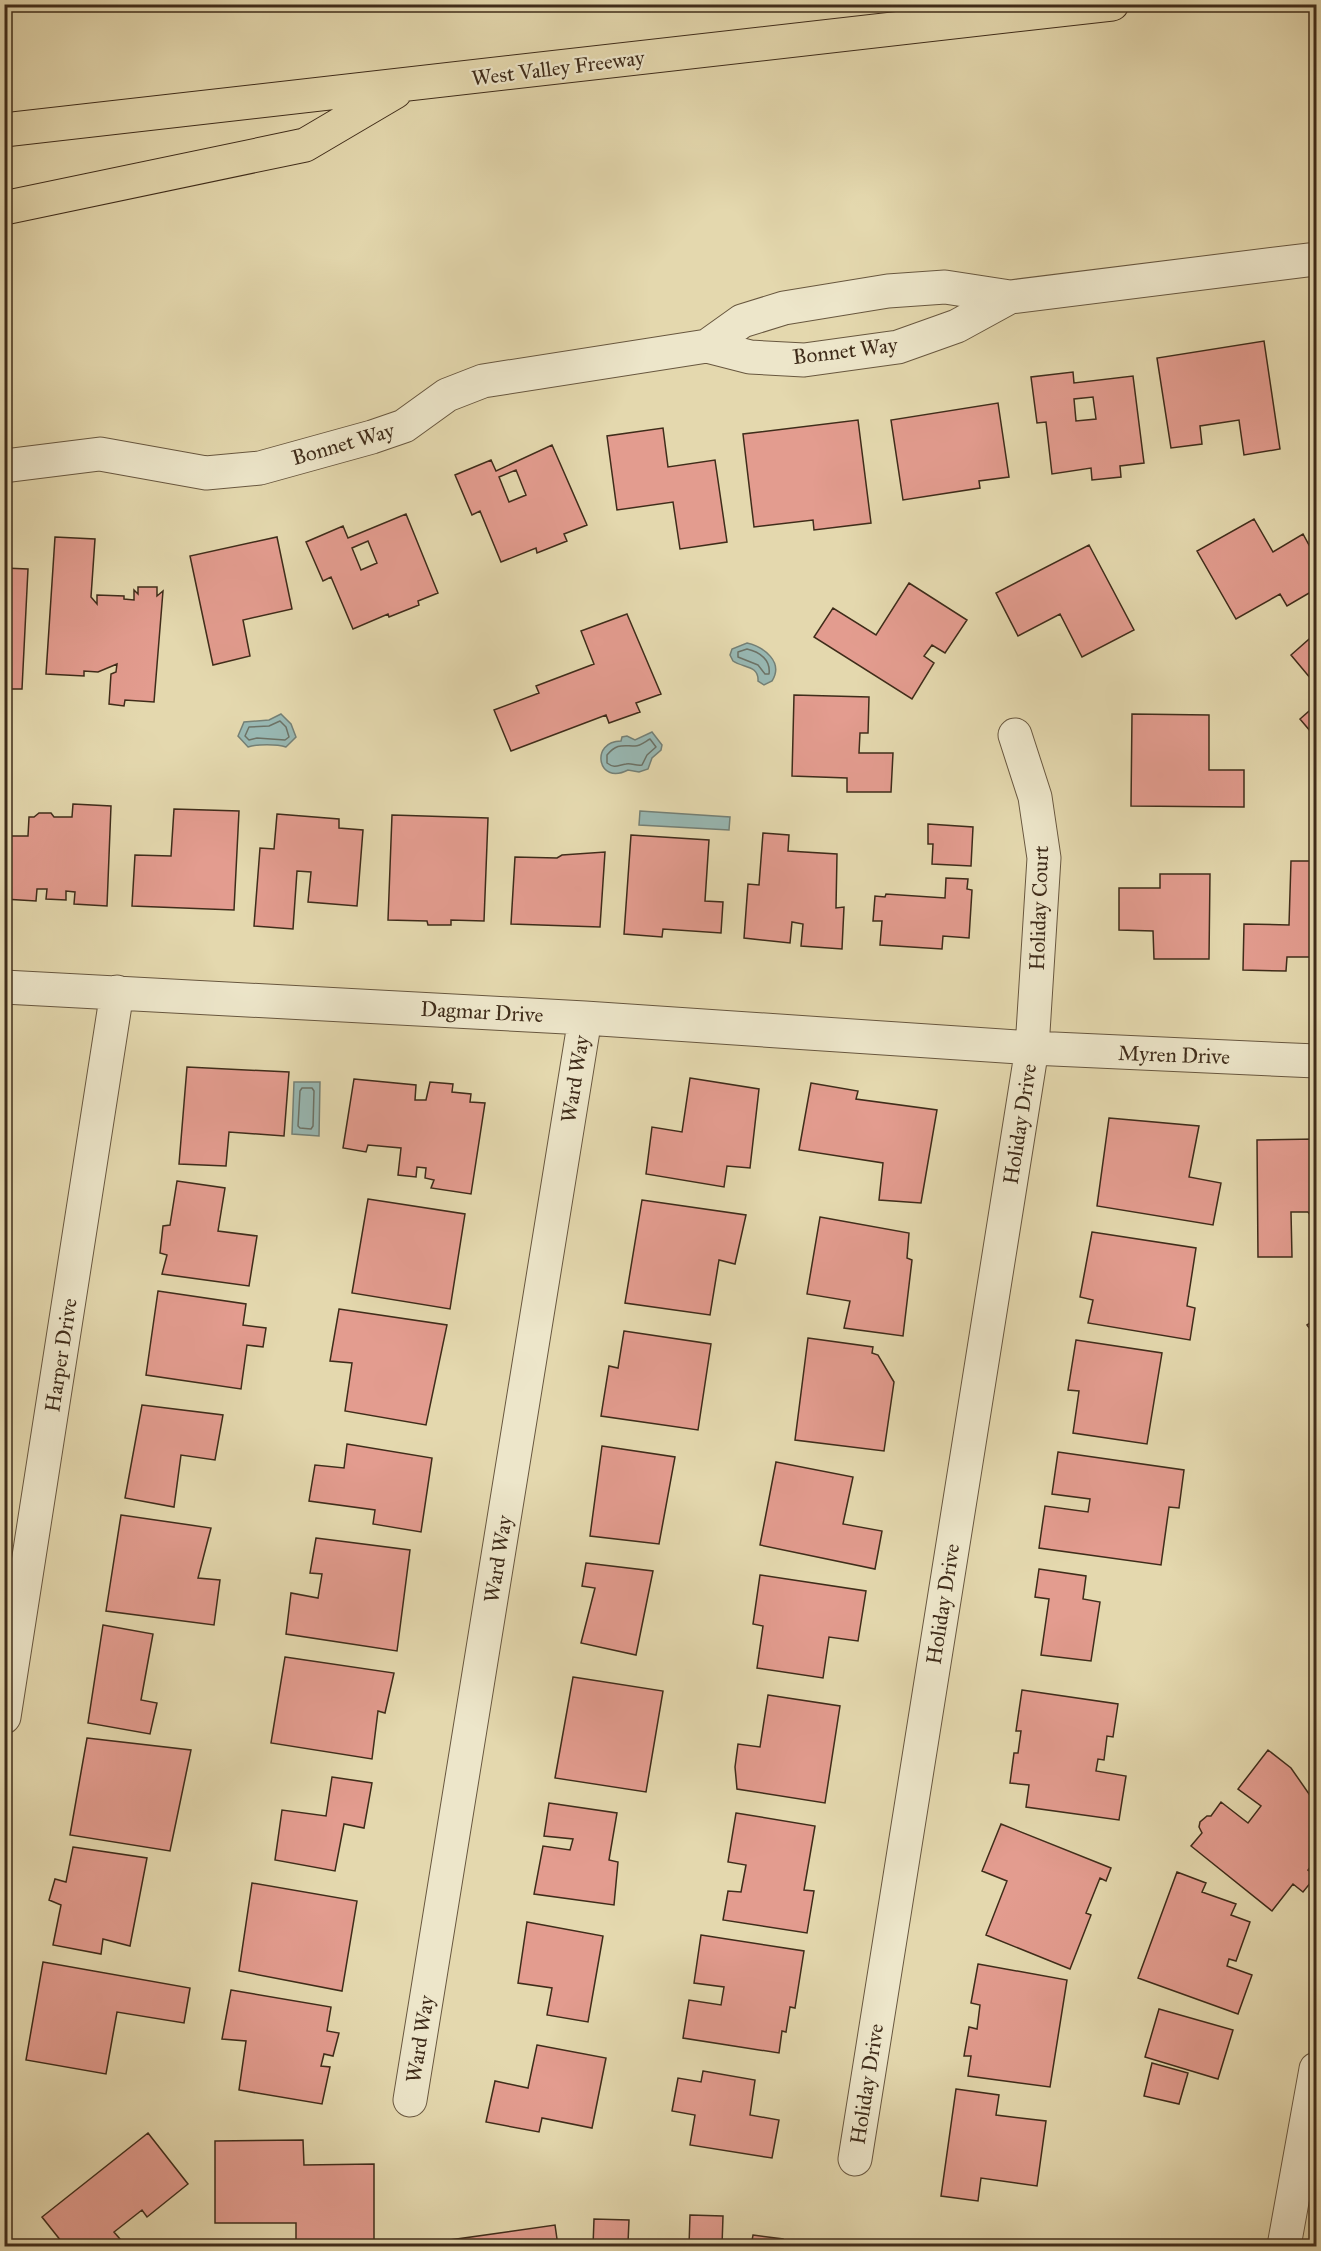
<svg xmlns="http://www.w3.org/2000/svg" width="1321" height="2251" font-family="'IM FELL Great Primer',serif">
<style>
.water{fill:#98b8b3;stroke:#748076;stroke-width:1.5}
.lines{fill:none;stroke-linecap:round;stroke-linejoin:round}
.shore{stroke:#6c7266;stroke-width:1.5}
.building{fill:#e39c8f;stroke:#3f2c1a;stroke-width:1.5;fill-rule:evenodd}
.street-casing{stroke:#68573f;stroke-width:35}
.highway-casing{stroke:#3f2c1a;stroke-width:35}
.street{stroke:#ede6ca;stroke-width:33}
.highway{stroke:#e4d8ae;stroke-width:33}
.labels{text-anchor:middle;stroke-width:4.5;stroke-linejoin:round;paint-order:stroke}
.street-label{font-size:21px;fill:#3f2c1a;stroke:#ede6ca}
</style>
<rect width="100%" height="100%" fill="#e4d8ae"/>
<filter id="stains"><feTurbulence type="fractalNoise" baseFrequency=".00333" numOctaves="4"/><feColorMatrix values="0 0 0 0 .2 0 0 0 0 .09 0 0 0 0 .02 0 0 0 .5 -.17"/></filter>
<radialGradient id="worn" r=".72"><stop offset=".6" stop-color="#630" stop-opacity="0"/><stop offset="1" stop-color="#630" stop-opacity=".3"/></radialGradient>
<path class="water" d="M747,643C764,647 784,662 772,681L764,685L758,681C759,665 743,668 733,661L730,655L732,649Z
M281,714L291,724L296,737L286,747C277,744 257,744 248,747L238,736L244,722L269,720Z
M652,732L662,745L661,750L652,758L648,769L639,772L628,770C597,786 590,741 621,741L622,737L627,736L635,740Z
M640,811L730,817L729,830L639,825Z
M294,1082H320L319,1136L292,1134Z"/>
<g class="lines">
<path class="shore" d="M747,649C760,652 771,660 769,674H765L758,665L738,657V652Z
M280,721L286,727L289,737L285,740L257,738L249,740L245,736L249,727L269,726Z
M650,739L656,747L647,755L642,765C636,766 632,763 626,764C618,765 615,769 607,763V755C617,743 623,746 635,746C640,746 646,741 650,739Z
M302,1088H312L314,1091L313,1126L311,1129L300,1128L298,1126L300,1091Z"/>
</g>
<path class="building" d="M1264,341L1280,449L1244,455L1239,420L1200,426L1202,444L1171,448L1157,358Z
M1073,372L1074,383L1133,376L1144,463L1120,466L1121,477L1092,480L1091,468L1052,474L1046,422L1037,423L1031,377ZM1093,397L1096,419L1076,421L1074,399Z
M998,403L1009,477L979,481L980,488L903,500L891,420Z
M858,420L871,523L814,530L813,520L754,527L743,434Z
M663,428L668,467L715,460L727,542L680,549L673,502L617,510L607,436Z
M552,445L587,525L564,534L567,541L537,553L536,548L501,562L480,511L472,515L455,475L491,460L496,471ZM516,470L526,495L509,502L499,477Z
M406,514L438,593L418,601L419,605L389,617L388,614L353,629L331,577L323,581L306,542L343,526L348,538ZM368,541L377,563L361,570L352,548Z
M1254,519L1273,552L1303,534L1316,558V589L1287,606L1280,594L1236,619L1197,551Z
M55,537L95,539L91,597L97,604V595L124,596V599L134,600V590L138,594V587H157V596L163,591L154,702L125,700L124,706L109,704L111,674L116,672L117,664L98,672L84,671V676L46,674Z
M277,537L292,609L243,620L250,656L213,665L190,556Z
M1089,545L1134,630L1082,657L1060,614L1018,636L996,593Z
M4,568L28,569L22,689H4Z
M909,583L967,620L945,653L932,645L924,656L934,663L912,699L814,637L833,608L876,635Z
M627,614L661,694L636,703L640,712L609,723L606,715L511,751L494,710L539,693L536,686L594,664L581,631Z
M1316,633V685L1291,655Z
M794,695L869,697L868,733H860L859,753H893L891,792H847V778L792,776Z
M1316,705V738L1300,719Z
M1132,714L1209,715V770H1244V807L1131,806Z
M73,804L111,806L107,906L74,904L75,892L66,891V900L46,899L47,889H37L36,901L4,899V859H7L8,836H28L29,817H34L39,813H51L54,817H72Z
M174,809L239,811L234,910L132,906L135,855L171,856Z
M277,814L339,819V828L363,830L357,906L308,902L311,872L297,871L293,929L254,926L260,848L274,849Z
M392,815L488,818L484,921L451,920V925H428L427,921L388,920Z
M928,824L973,827L971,866L932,864L933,844H928Z
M763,833L789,835L788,851L837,854L836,908L844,907L842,949L801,946L803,924L792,922L790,943L744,938L748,884L759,885Z
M631,835L709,840L705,901L723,902L721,933L663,929L662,937L624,934Z
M605,852L600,927L511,924L515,857L557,858L562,855Z
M1291,861H1316V957H1287L1286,971L1243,970L1244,924L1289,925Z
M1160,874H1210L1209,959H1154L1153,931L1119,930V888H1160Z
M946,878L968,879L967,889L972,890L969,938L943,936L942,949L880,945L882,921H873L875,896L885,897L886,894L945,898Z
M4,1061L11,1062L9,1104H4Z
M187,1067L289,1072L284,1136L229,1132L226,1166L179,1164Z
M690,1078L759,1089L750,1168L727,1166L724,1187L646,1174L652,1127L682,1132Z
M354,1079L416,1085L415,1100H426L430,1082L453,1084L452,1092L471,1094L470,1102L485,1103L471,1194L431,1188L434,1180L425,1178L426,1168L417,1167L416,1177L398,1175L401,1148L368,1145L366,1152L343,1148Z
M811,1083L858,1091L856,1099L937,1110L921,1203L879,1200L883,1163L799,1150Z
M1109,1118L1199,1126L1189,1177L1221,1183L1213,1225L1097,1206Z
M1316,1139V1222L1308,1212H1291L1292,1257H1258L1257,1140Z
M177,1181L225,1188L218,1231L257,1236L249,1286L162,1274L167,1255L160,1253L163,1226L170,1225Z
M368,1199L465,1214L450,1309L352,1293Z
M642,1200L746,1215L735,1264L719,1260L710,1315L625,1303Z
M820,1217L909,1233L907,1258L912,1260L903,1336L844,1328L850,1301L807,1294Z
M1092,1232L1196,1248L1187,1306L1195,1308L1190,1340L1088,1323L1093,1300L1080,1297Z
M158,1291L246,1304L243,1325L266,1328L263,1347L247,1345L241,1389L146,1375Z
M339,1309L447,1325L426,1425L345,1411L352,1363L330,1361Z
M1316,1319V1337L1307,1325Z
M624,1331L711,1344L698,1430L601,1416L609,1366L618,1368Z
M808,1338L873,1347L872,1353L878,1355L894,1382L884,1451L795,1440Z
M1076,1340L1162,1353L1147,1444L1073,1433L1079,1391L1068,1390Z
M142,1405L223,1415L215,1460L181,1455L174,1507L125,1498Z
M347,1444L432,1458L421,1532L373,1524L375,1510L309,1501L315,1465L344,1468Z
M602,1446L675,1457L659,1544L590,1536Z
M1058,1452L1184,1470L1179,1508L1169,1507L1161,1565L1039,1548L1045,1506L1088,1512L1090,1499L1052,1494Z
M776,1462L853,1477L843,1524L882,1531L875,1569L760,1545Z
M121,1515L211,1528L198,1578L220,1580L214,1625L106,1611Z
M316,1538L410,1550L397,1651L286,1634L291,1593L318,1598L322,1574L310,1573Z
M586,1563L653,1571L636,1655L581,1643L595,1588L582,1586Z
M1039,1569L1086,1576L1083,1599L1100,1602L1091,1661L1041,1655L1049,1599L1035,1597Z
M760,1575L866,1591L858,1641L829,1637L823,1678L757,1668L763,1626L753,1624Z
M103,1625L153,1634L141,1700L157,1703L150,1734L88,1723Z
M285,1657L394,1673L385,1713L378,1711L372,1759L271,1743Z
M573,1677L663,1691L646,1792L555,1778Z
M1022,1690L1118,1704L1113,1737L1107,1736L1104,1760L1098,1759L1096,1771L1126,1776L1119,1820L1026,1807L1029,1785L1010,1783L1014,1753H1018L1021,1731H1016Z
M768,1695L840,1706L825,1803L737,1789L735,1767L738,1744L760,1747Z
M87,1738L191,1750L170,1851L70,1835Z
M1268,1750L1291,1768L1316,1804V1859L1308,1870L1316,1876L1303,1892L1293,1884L1272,1911L1191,1846L1202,1833L1199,1827L1200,1822L1207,1816H1211L1221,1802L1248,1823L1261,1806L1238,1789Z
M332,1777L372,1783L364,1828L344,1824L335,1871L275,1860L282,1810L326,1816Z
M549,1803L617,1813L609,1860L618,1862L614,1905L534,1894L543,1846L570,1850L573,1839L544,1836Z
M736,1813L815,1826L804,1890L814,1891L807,1933L723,1920L728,1891L741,1892L746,1865L728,1862Z
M1001,1824L1111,1868L1106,1881L1100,1878L1086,1913L1091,1915L1070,1969L986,1935L1007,1881L982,1871Z
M73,1847L147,1858L130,1946L103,1939L101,1954L53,1945L61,1905L49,1900L55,1879L66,1882Z
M1177,1872L1206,1883L1202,1892L1236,1904L1231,1915L1250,1922L1236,1961L1229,1959L1227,1966L1252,1975L1238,2014L1138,1978Z
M252,1883L357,1901L342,1991L239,1971Z
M527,1922L603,1936L588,2022L547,2015L552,1988L518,1983Z
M701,1935L804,1951L795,2008L790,2007L786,2032L782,2031L779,2053L683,2038L689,2000L721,2005L724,1987L694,1983Z
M43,1962L190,1988L184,2023L117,2012L106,2074L26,2060Z
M978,1964L1067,1980L1050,2087L968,2076L971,2056H964L969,2027L977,2029L980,2005L971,2003Z
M231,1990L331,2007L327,2031L339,2033L333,2056L324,2054L321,2066L330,2067L322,2104L239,2090L246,2041L222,2039Z
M1159,2009L1233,2030L1218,2079L1145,2057Z
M537,2045L606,2058L592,2128L542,2118L539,2132L486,2122L495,2081L528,2088Z
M1152,2063L1188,2073L1179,2104L1144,2096Z
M703,2071L755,2080L750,2115L779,2120L772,2158L690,2145L695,2115L672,2111L678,2078L701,2082Z
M956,2089L999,2095L996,2115L1046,2121L1037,2186L981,2178L978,2201L941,2196Z
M148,2133L188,2184L147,2217L142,2210L114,2232L126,2246H65L42,2217Z
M303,2140L304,2165L374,2164V2246H296V2223H215V2141Z
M690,2215L723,2216L722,2246H593L594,2219L629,2220L628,2243L689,2246Z
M555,2225L558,2246H451L450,2240Z
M753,2235L783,2239V2246H751Z"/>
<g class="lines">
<g class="street-casing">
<path id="street" d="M707,346L742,321L784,308L888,291L945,287L1010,297L1316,259
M4,466L100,454L206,473L260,468L372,437L404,426L447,395L483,381L707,346L750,357L804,360L898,347L957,326L1010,297
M4,987L585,1018L1032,1048L1316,1061
M4,1717L117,992
M410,2100L585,1018
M855,2159L1032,1048L1044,858L1035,797L1015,735
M1284,2246L1316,2069"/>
</g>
<g class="highway-casing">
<path id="highway" d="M4,130L1112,4
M4,208L305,145L395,92"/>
</g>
<use href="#street" class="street"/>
<use href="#highway" class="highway"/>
</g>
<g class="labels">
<g class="street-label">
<text transform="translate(558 68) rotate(-7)" y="7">West Valley Freeway</text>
<text transform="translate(845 351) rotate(-7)" y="7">Bonnet Way</text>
<text transform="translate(343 444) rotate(-16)" y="7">Bonnet Way</text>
<text transform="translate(1039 908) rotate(-88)" y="7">Holiday Court</text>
<text transform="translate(482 1012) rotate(3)" y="7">Dagmar Drive</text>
<text transform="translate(1174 1055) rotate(2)" y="7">Myren Drive</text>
<text transform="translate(575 1079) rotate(-81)" y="7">Ward Way</text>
<text transform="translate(1020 1124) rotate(-81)" y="7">Holiday Drive</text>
<text transform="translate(61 1355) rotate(-81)" y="7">Harper Drive</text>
<text transform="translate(498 1559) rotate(-81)" y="7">Ward Way</text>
<text transform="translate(943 1604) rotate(-81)" y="7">Holiday Drive</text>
<text transform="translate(420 2039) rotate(-81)" y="7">Ward Way</text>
<text transform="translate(867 2084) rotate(-81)" y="7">Holiday Drive</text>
</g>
</g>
<rect width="1321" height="2251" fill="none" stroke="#e4d8ae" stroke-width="24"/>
<rect x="6" y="6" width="1309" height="2239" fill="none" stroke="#3f2c1a" stroke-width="3"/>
<rect x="12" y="12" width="1297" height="2227" fill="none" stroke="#3f2c1a" stroke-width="1.5"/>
<rect width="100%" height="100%" filter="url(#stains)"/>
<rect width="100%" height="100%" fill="url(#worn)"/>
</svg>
